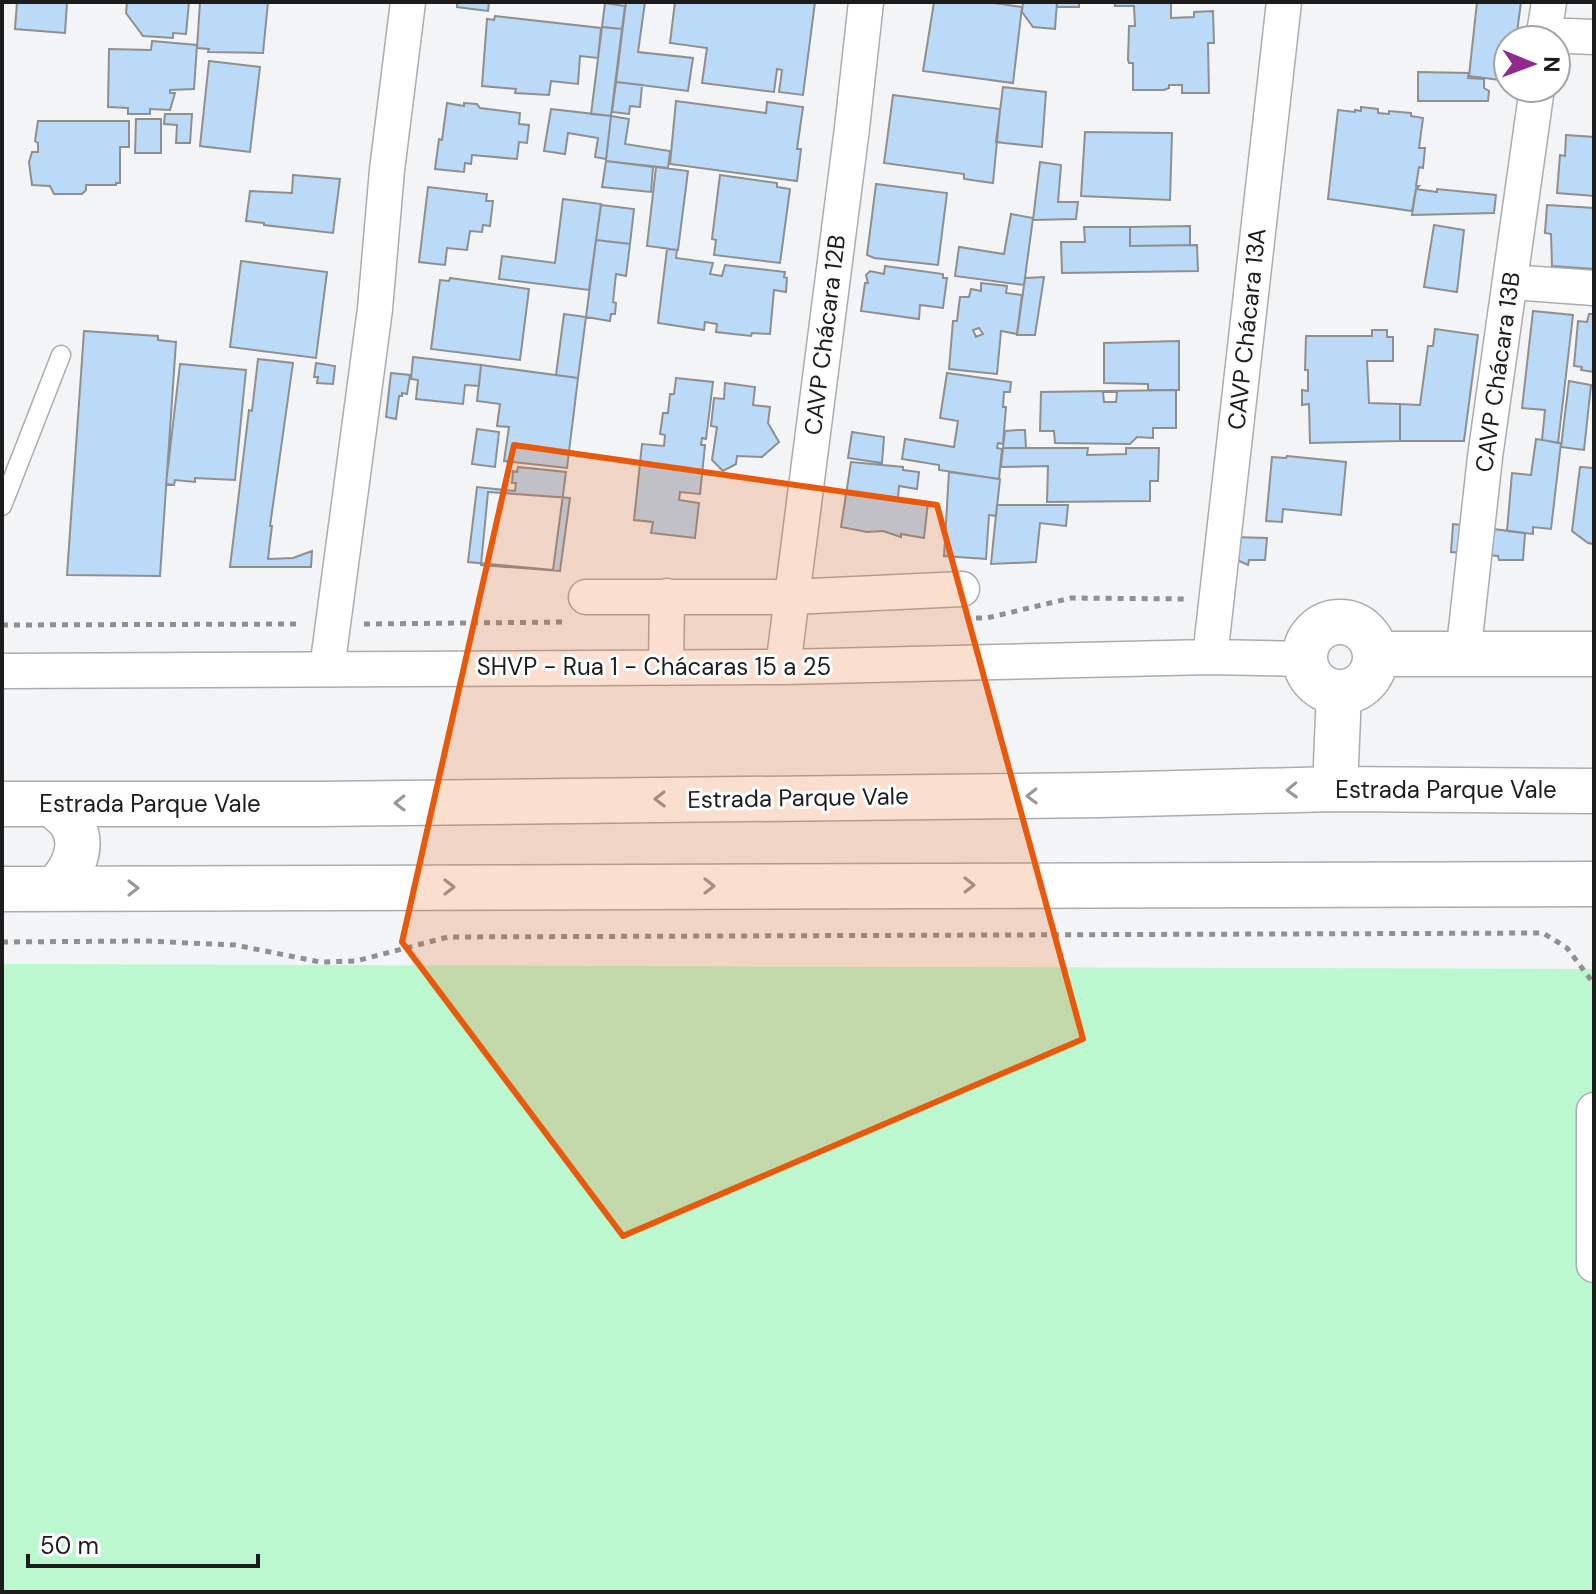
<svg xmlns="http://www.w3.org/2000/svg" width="1596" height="1594" font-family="'DM Sans',sans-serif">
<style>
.green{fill:#bbf8d0}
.building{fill:#badaf7;stroke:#8f8f90;stroke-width:2;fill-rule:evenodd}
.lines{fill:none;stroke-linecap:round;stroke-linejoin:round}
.service-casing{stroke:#abacad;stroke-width:21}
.minor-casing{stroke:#abacad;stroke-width:37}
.tertiary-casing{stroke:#abacad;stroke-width:47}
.primary-casing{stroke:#abacad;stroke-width:47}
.path{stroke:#909091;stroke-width:5;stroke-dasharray:6 6;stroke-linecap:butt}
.service{stroke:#fff;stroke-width:18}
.minor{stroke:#fff;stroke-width:34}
.tertiary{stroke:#fff;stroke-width:44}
.primary{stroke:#fff;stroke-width:44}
.oneway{stroke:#999}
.marked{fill:#e8590c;fill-opacity:0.2;stroke:#e8590c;stroke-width:6;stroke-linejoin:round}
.labels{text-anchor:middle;stroke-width:6;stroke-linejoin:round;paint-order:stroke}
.street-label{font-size:24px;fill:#1c1c1c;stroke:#fff}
</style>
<rect width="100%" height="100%" fill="#f3f4f5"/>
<path class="green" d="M2,964L1594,969V1592H2Z"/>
<path class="building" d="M17,2H67L65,33L15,29Z
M127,2H189L186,34L173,33V38L143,36L126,13Z
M200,2H268L263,53L208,52L209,49L197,48Z
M457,2H489L488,11L457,7Z
M626,2H645L638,52L693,58L688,91L616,82Z
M675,2H815L803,95L779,92L782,70L777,69L774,92L702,83L707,48L670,43Z
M934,2H988L1022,7L1013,83L923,71Z
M1023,2H1057L1055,29L1033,27L1022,12Z
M1057,2H1079V7H1057Z
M1115,2H1171V18L1194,17V12L1213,11L1214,43H1208L1209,93H1182V85H1169V88L1164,90H1133V63H1129L1128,60L1129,26H1135L1134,6H1115Z
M1477,2H1521L1516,40H1508V81L1469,76Z
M605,3L625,6L622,29L602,27Z
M495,16L601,28L598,58L580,56L578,84L551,81L549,95L515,93L516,89L482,86L487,19L494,20Z
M602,27L622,29L611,116L591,114Z
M152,41L197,45L194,89L170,90V93H175L170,110L150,109V114H128V108L108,107L109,49L151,50Z
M209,61L260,67L250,152L200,146Z
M1418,72L1469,73L1468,78L1484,79V88L1489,91L1488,101H1418Z
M616,82L642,85L640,107L630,106L629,114L612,112Z
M1003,87L1046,92L1042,147L996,142Z
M893,95L1000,109L993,183L964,179V174L884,163Z
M676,101L766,113L767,102L803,107L797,149H801L797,181L670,164Z
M447,103L464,106V103L477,104L480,108L520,113L519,124L529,125L527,143L519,142L517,159L472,155L471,164L465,163L464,172L435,169L439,139L442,140Z
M1361,107L1378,109V113L1389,114V111L1411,113V116L1423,118L1419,148H1425L1423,168L1419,167L1416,186H1419L1416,189L1412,211L1328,199L1338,110L1355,112V110L1361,111Z
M551,109L611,116L606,159L595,157L598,138L568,133L565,154L544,151Z
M165,114H192L190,143H176L177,125L164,124Z
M611,116L629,119L625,144L670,151L668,168L606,161Z
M136,119H161V153H135Z
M38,121H129V147H120V183H116V185H86V190L82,194H54L50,186L32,185L29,162L32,152H38V143L35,141Z
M1085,132L1172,133L1170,200L1081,196Z
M1566,135L1594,137V196L1557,193L1560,155L1565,156Z
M606,161L653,167L651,192L602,187Z
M1040,162L1061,165L1058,202H1078L1076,219L1033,220Z
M656,167L688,171L678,250L647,246Z
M293,175L340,179L333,233L264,225V223L246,221L250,191L292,193Z
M720,175L777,183V187L790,189L780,263L714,255L716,240L712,239Z
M876,184L947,193L938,265L874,258L867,255Z
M428,187L487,194L486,201H493L490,226L483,225L482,232L470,231L467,250L447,248L445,265L419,262Z
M1416,189L1437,192V189L1496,195L1494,213L1412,215Z
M563,199L601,204L589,290L499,279L502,256L555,263Z
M601,205L634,209L630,244L596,240Z
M1547,205L1594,208V269L1552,266L1551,234L1545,233Z
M1011,214L1033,218L1024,285L955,276L959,247L1004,254Z
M1434,225L1464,230L1457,292L1424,287Z
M1190,226V245L1130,246V227Z
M1084,227H1130V246L1197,245L1198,271L1062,273L1061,242H1085Z
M596,240L630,244L626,276L616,274L613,302L616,303L615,314H611L610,321L586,317Z
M667,249L677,250L676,258L713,263L710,274L722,276L725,265L785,272L784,277L787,278L786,292L774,290L770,334L752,333L751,336L716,332L717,324L705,322L704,330L658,323Z
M241,261L327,272L316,358L230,347Z
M885,266L943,274V278H947L943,308L920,305L919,319L861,311L865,283H868L866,275L870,271L884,274Z
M1044,277L1035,335H1017L1025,278Z
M450,278L529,289L520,360L431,349L440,280L449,281Z
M981,283L1007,286L1006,293L1022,295L1017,334L1001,331L997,374L949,369L953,321H957L960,297H969L971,289L981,291ZM979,328L983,334L976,337L973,330Z
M1533,311L1573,315L1558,443L1542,440L1545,410L1522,408Z
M564,314L586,317L578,378L556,375Z
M1589,314H1594V372L1581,370L1582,367L1574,366L1578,321L1587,322Z
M1435,329L1478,335L1464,441H1400V404L1420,405L1428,346H1433Z
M1372,330H1387V337H1393V361H1367L1369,403L1400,404V441L1310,443L1309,404L1302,405V390L1308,391V370H1305L1306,336H1372Z
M84,331L158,336V340L176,342L160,576L67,575Z
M1179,341V390H1148V384L1104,383V343Z
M413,357L481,365L479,386L465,385L463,404L416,399L418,380L411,379Z
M258,359L293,363L270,526H272L268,559L293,558L312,551L311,567H230L249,410L252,411Z
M316,363L335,366L333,384L317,383L318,377H314Z
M180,364L246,370L235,480L195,478V482L175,480L174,485L166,484Z
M481,365L578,378L567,468L504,461L509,427L497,426L500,404L477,401Z
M391,373L410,375L407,394L402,393V396H399L396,419L386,417Z
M947,373L1011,382L1010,392H1004L1003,407H1006L1003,444L998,443L997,448L1002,449L999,479L939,470V465L902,459L905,439L954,447L958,421L940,418Z
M676,378L713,382L706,439L702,438L701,445H705L700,494L680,492L679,500L699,503L695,538L651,533L653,522L634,520L642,444L664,446L665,435L660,434L663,413H668L670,394H674Z
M1569,381L1591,385L1584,450L1561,447Z
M725,383L755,387L753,405L770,407L768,423L779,442L762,457L737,456L736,464L723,471L712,460L717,427L711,426L714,398L724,399Z
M1176,390V428H1153V438L1137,437L1130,444L1055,443L1054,431H1040L1041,392ZM1103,392H1117L1116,402H1104Z
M477,429L499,432L495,467L472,464Z
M1018,430H1025L1026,448H1003L1005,431Z
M852,432L884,437L882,463L848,458Z
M1536,439L1561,443L1551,529L1533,527V534L1507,531L1512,473L1531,475Z
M1003,448H1088L1087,455L1126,454V448H1159L1158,481H1150V501L1047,502L1048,466L1001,467Z
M1287,456L1346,462L1341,515L1283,509L1282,522L1266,521L1272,457L1286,458Z
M851,462L903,467V470L919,472L917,489L899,486L898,498L928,502L924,538L901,534V537L883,531L867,532L841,527Z
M518,467L566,472L553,570L468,562L477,487L515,491L516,483H512L513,471L517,472Z
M1580,467L1594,468V544L1588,543L1572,531Z
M949,472L1000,479L996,516L989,515L986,559L944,556Z
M488,492L570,498L560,571L481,565Z
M997,505H1068L1066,526L1040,523L1036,562L991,564Z
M1453,524L1525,533L1523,560H1499L1498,556L1451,552Z
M1233,537L1267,538L1265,560H1249L1248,565L1235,559Z"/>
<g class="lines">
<g class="service-casing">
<path id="service" d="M2,506L61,355"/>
</g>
<g class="minor-casing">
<path id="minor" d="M1544,35L1594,37
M1543,40L1549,2
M1510,282L1594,288
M586,597H791L962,589
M1463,656L1485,457L1537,88
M1210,657L1284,2
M783,667L852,128L866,2
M666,668L667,596
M327,669L375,309L387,170L408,2
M2,671L783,667L1210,657L1305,659
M1594,1110V1265"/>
</g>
<g class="tertiary-casing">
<path id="tertiary" d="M1305 657a35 35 0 1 1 70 0a35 35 0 1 1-70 0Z
M1376,654H1594
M1335,789L1339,692"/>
</g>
<g class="primary-casing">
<path id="primary" d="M2,804H319L1100,795L1335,789L1594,791
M52,804C57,809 66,815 70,821C87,845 72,872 55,889
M2,889L1594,884"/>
</g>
<path class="path" d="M976,618H987L1071,598L1187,599
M364,624L566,622
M2,625L302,624
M2,942L145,941L235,945L320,962L356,961L448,937L1543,933L1567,948L1594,984"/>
<use href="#service" class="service"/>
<use href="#minor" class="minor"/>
<use href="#tertiary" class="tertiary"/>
<use href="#primary" class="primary"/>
</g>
<defs><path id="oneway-chevron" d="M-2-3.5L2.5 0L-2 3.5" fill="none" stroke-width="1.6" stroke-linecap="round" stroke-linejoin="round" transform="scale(2)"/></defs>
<g class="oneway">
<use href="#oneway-chevron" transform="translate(1292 790) rotate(178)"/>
<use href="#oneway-chevron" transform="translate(1032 796) rotate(179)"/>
<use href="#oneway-chevron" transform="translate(660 799) rotate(179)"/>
<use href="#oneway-chevron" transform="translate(400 803) rotate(179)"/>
<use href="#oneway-chevron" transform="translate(969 885)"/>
<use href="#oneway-chevron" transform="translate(709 886)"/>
<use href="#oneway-chevron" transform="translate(449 887)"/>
<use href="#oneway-chevron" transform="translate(133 888)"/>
</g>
<path class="marked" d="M514,445L937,505L1083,1039L623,1236L402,942Z"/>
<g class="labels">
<g class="street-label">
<text transform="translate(1247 329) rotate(-84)" y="8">CAVP Chácara 13A</text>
<text transform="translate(825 335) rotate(-83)" y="8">CAVP Chácara 12B</text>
<text transform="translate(1498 372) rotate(-82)" y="8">CAVP Chácara 13B</text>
<text x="654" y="675">SHVP - Rua 1 - Chácaras 15 a 25</text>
<text x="1446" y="798">Estrada Parque Vale</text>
<text transform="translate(798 798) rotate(-1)" y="8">Estrada Parque Vale</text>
<text x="150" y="812">Estrada Parque Vale</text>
</g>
</g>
<rect width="1596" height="1594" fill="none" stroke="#1c1c1c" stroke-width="8"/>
<g transform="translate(1532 64) rotate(91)"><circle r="38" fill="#ffffff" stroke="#a4a4a4" stroke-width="2"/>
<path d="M0-6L14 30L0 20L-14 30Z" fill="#912a8f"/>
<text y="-12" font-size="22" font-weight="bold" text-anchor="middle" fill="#1c1c1c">N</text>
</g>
<path d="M28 1554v12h230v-12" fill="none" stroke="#1c1c1c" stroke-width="4"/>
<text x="40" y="1554" font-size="24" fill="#1c1c1c" stroke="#ffffff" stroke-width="6" paint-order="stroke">50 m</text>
</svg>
